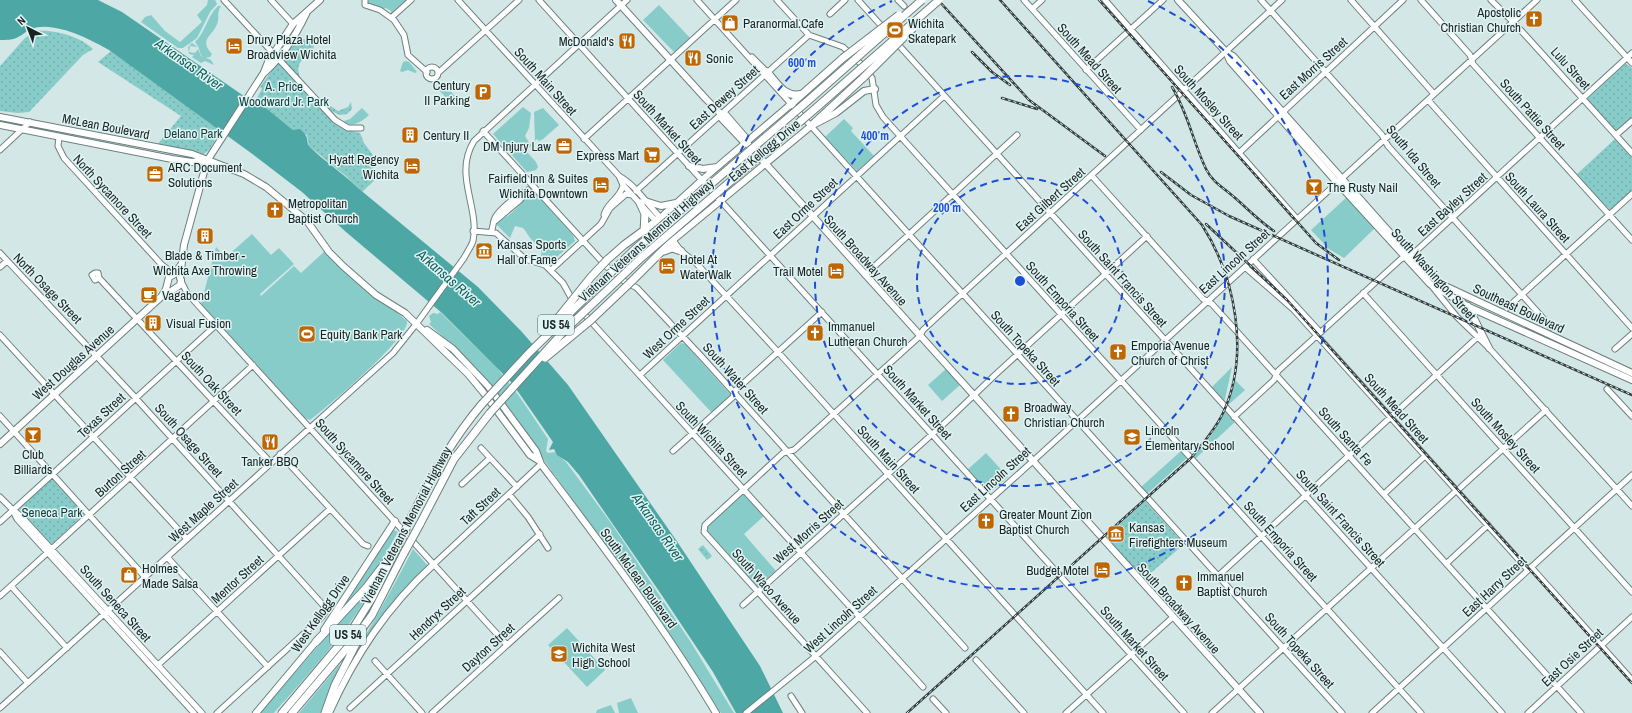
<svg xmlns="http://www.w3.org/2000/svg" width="1632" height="713" font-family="'Archivo Narrow',sans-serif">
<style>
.grass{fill:#87ccc9}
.park{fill:url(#park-dots)}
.water{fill:#4da8a5}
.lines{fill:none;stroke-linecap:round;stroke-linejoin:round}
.minor-casing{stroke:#6d807f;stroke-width:7}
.major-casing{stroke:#6d807f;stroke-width:8}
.highway-casing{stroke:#6d807f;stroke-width:9}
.minor{stroke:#fff;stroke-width:5}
.major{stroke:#fff;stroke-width:6}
.highway{stroke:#fff;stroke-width:7}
.rail-casing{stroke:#343d3d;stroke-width:2.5}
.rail{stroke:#dff4f3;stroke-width:1;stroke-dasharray:3;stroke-linecap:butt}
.highway-bridge-casing{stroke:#6d807f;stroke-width:9;stroke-linecap:butt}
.highway-bridge{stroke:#fff;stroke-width:7}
.ring{fill:none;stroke:#1d4ed8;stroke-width:2;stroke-dasharray:7 5}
.labels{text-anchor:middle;stroke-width:3;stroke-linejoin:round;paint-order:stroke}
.shield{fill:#dff4f3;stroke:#566161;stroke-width:1}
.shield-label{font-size:12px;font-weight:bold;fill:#1b2222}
.poi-label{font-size:13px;fill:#1b2222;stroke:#dff4f3;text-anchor:start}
.street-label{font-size:13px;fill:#1b2222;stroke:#dff4f3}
.park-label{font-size:13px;fill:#123c3b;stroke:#dff4f3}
.water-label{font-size:14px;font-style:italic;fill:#105d5b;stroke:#dff4f3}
.centre{fill:#1d4ed8;stroke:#dff4f3;stroke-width:2}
.ring-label{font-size:12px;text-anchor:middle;font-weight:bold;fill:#1d4ed8;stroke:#dff4f3;stroke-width:3;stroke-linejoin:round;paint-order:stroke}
</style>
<defs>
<pattern id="park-dots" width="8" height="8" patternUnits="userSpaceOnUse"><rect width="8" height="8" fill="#87ccc9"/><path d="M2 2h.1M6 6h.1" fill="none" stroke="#74afac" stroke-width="1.8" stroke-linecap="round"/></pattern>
</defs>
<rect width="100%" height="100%" fill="#d2e7e6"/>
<path class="grass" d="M208,0H215L217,4L210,12L197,38L183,48H178L141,22L145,17L151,15L165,31L180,42L202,22L197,15L207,5Z
M367,0H407L391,14V11L386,8L383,9L367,4Z
M659,5L690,38L674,52L643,20Z
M218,6H221C216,13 220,18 217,24C213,36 198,39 212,54L210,57L205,58L201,55L198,46L195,42C206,32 207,16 218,6Z
M192,43L198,47L190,46L189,52L195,53L198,49L201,56L211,60L214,65L205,61L201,63L192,57L194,55L189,54L188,47L192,44L188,45Z
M406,61L409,62L417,72L415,73L408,70L402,72L400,71L403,62Z
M436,87H447L460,102L455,107Z
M523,107L531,113L529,128L525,136L530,144H532V141L534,143L526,151L536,162L538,167L536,170L527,172L493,134Z
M362,108L369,115C359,124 352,127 341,122L350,119Z
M543,108L559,125L543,139L539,141L537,139L535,141L534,112Z
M844,119L853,128L851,131L874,156L857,171L825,137Z
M528,193L532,195L536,193L573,235L575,241L551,262L540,258C545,248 537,246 531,239C528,236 526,231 523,228L515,226L510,238L496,224L499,220C507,220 526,200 528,193Z
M1347,197L1375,228L1344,258L1329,249L1311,230Z
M252,234L271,255L279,248L294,264L260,294L261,296L294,266L301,273L325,251L407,321C410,337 326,408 310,420L305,418L201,304L216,247L226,257Z
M440,312L497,368L519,396L548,439L546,451L548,453L555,452L566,462L611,523L690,641L734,713H721L681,653L510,412L454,347L429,324L431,322L429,316L433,313L438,314Z
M681,343L685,344L731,395L712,413L663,360Z
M1232,367L1224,403L1211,388Z
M946,369L960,385L942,401L928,385Z
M1235,380L1245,390L1228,405Z
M1225,411L1235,422L1195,459L1193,457L1211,436Z
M1181,451L1187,458L1147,494L1141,487Z
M986,453L1008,477L989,493L967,470Z
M742,493L764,516L744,534L776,571L757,587L706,530L707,526Z
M392,529L398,532L375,572L335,617Z
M413,549L428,566L408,586L333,700C343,669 359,647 375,619C388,596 401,572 413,549Z
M368,588C371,607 290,695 274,713H260Z
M567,628L605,670L587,687L548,645Z
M340,664L322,713H299Z
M631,698L638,713H619L617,703Z
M611,705L615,713H596L597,710Z"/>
<path class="park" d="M35,31C53,29 80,36 93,49L83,55L29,112L18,113L0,111V66L25,38Z
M296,37L314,42L313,54C308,55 303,58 300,63C290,81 326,103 338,111L348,107L351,102L352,109L347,114L340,115L331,111L328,116L347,130L360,133L364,143L373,155L370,161L375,166L372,171L377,178L362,192L347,177L309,146L307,135L293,130L261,104L254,103L262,89L260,87Z
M111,51L218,128L214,142L209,150L204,154L157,145L181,116L98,62Z
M1625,63L1632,68V118L1616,131L1587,99Z
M1616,138L1632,156V190L1610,210L1576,175Z
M50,480H53L84,514L54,542L51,544L19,509Z
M1145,501L1184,544L1144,579L1106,537Z
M703,545L712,556L707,560L698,549Z"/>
<path class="water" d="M0,0H98L122,12L254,103L261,104L293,130L300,129C311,138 305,142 310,147C325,162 343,173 358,188L478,287L522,332L568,385L676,540L760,666L783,713H736L713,672L663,597L579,475L568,462L557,455L554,449L549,450L553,442L512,383L442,313L346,232L302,192L251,153L109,50C90,39 53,20 31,29C26,31 23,35 18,37C14,40 5,40 0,40Z"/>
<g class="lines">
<g class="minor-casing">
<path id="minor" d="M224,0L335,120L348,128H361
M271,0L293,24
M365,0V5L380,10L394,20L404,35L408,55L427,72
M458,0L619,176C635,185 646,202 658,215V220L681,251L696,263L778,352L1103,713
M539,0L1184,713
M697,0L1342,713
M777,0L809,35L843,47L860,63L872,78L876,105L883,117L1421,713
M858,0L1502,713
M898,0L904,6
M1024,0L1141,130
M1105,0L1297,219
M1261,0L1382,135L1388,146L1551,327
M1351,0L1434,94
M1421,0L1470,55L1473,64L1632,240
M1491,0L1516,25L1632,153
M1575,0L1632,63
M1032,9L1042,0
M830,14L845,0
M391,18L411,0
M752,57L767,72
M426 73a6 6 0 1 1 12 0a6 6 0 1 1-12 0Z
M1086,70L1163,0
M438,73L519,0
M1428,100L1632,328
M483,131L607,267L624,281L637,288L701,356L965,648
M1616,135L1632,121
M59,137L58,146L64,158L162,265L174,274
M584,139L736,0
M0,150L30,122
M1240,152L1403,0
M619,176L623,185L654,219L658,220
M1092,176L1203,299L1212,304L1581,713
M636,191L809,35
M604,215C607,202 621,198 623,185
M495,221L520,200L528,190
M473,231L496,233L525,259L545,265L563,283L574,303L923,687
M491,232C493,228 493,224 494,220C497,211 520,192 528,191
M0,253L132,394L323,605L325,612L321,618L217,713
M1253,259L1320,332
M0,267L7,261
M1245,267L1293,309L1528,570
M551,270L601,224L610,208L626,194L632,195
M865,275L1017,135
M99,278L95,280L92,275L95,273H98L99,278L271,463
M181,281L187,293L507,645
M1431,285L1457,317L1489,348L1632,506
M1363,293L1632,592
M1507,308L1632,194
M0,335L187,539
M1615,349L1632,334
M640,375L944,96
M1607,389L1632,416
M0,416L145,577
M1234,417L1274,380L1278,371L1401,259L1415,252L1632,53
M481,448L517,487
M673,451L733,397L736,390L822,312
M280,454L363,544L368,546
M462,484L490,458
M1460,488L1546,410
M509,494L528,517L548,548
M1384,494L1425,456
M0,497L13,510L21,516L202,713
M13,511L17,519L194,713
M0,522L216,325
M167,557L268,667
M1447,563L1488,525
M434,564L541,464
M1531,567L1632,680
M1218,576L1481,334
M11,586L67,648
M0,596L253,365
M743,605L949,419L995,375L1147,236
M0,652L28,683
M976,660L1024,713
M375,661L422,713
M158,665L330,509
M791,696L802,713
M933,699L946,713
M0,708L393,353L417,323L464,258C467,252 471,247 473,241C480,207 453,175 474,141L627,0
M350,708L540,534
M432,713L559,598
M746,713L816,656L1033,461L1537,0
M867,713L704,532L705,525L783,453L794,450L920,336L923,330L962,294L1282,0
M1066,713L1173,617
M1212,713L1457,490
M1372,713L1632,475
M1528,713L1632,617"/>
</g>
<g class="major-casing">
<path id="major" d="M616,0L706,99L721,114L726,115L745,137L746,142
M1178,0L1226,52L1233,56L1424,271L1445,286L1632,373
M1226,52L1230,61L1333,178L1430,284L1469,307L1632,380
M264,72L268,62L293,24L320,0
M721,114L722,119L742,140L746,142L1260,713
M0,117L192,154L244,174L266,187L307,221L329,252L343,266L376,295L405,313L468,374L483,392L530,455L538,460
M0,125L172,159L192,162L205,161
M689,166L703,169L717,167
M645,201L661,206L676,203
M658,220L702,180L790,105
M673,240L811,126L836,113L864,91L875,89
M180,278L184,245L207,161L263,74C281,58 296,35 306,14
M164,296L180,285L181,280
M1468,306L1489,348
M427,330L453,349L488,386L536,451L541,464C602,545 664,626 716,713
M0,444L161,297L166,289L169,277L175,274L180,266
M324,630L395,521
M256,713L319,638
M329,713C355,655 387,607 434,564"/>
</g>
<g class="highway-casing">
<path id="highway" d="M767,72C777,83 785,99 802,94
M790,105L843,58
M811,126L864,77
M640,203L645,214L644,231
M664,251L672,248L681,251
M607,260L624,245L658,220
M633,280L673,240
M412,516C432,476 453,438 482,404
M420,524L454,459L490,413
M316,642L366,588L386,562
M282,713L352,630L372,598L398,545
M292,713L353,641L372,615L404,553
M325,713L335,685L357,642"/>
</g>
<use href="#minor" class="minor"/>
<use href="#major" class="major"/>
<use href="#highway" class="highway"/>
<g class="rail-casing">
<path id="rail" d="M938,0L1029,100L1105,156
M1099,0L1316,243L1339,260
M972,52L992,72L1010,85
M1172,87C1188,113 1193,142 1206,169C1213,183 1224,188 1234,197C1248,209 1259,221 1274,231
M1002,98L1037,109
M1161,172L1191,195L1229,216L1632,395
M1206,224L1287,300L1632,683
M907,713L1191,458C1203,443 1215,430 1223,413C1250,355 1236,278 1202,225L1000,0"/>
</g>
<use href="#rail" class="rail"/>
<g class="highway-bridge-casing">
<path id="highway-bridge" d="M843,58L899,15
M864,77L913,28
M558,318L591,277L607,260
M545,358L591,320L633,280
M482,404L529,353L634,250L810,99L922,0
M490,413L565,330L641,258L816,108L939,0
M398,545L412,516
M404,553L420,524"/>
</g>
<use href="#highway-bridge" class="highway-bridge"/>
</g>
<g class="ring">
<circle cx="1020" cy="281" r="103"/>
<circle cx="1020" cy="281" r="205"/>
<path d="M1148 1A308 308 0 1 1 892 1"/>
</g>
<defs>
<g id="church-square" transform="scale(0.9)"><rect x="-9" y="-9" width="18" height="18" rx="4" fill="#be6504" stroke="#dff4f3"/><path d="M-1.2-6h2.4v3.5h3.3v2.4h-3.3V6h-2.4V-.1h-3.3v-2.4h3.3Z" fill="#fff"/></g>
<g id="shop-square" transform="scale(0.9)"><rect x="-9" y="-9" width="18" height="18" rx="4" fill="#be6504" stroke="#dff4f3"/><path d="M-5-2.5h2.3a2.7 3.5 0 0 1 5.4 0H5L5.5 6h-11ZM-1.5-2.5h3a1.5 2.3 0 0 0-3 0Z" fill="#fff"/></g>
<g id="stadium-square" transform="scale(0.9)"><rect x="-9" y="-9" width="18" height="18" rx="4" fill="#be6504" stroke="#dff4f3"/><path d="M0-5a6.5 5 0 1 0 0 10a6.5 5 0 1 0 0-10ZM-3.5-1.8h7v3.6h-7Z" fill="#fff"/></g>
<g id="restaurant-square" transform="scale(0.9)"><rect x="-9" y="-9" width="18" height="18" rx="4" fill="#be6504" stroke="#dff4f3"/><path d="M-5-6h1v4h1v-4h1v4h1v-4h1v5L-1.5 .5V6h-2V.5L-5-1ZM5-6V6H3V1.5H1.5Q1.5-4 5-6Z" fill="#fff"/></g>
<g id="hotel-square" transform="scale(0.9)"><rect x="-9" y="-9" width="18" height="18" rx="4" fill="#be6504" stroke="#dff4f3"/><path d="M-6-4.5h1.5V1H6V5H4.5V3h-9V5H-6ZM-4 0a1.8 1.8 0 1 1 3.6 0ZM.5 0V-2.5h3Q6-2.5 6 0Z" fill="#fff"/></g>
<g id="parking-square" transform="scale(0.9)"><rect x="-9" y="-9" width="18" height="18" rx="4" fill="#be6504" stroke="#dff4f3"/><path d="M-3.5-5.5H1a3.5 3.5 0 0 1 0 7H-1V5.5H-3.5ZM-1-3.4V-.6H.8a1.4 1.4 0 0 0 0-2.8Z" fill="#fff"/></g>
<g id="building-square" transform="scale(0.9)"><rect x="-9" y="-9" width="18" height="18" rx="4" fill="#be6504" stroke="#dff4f3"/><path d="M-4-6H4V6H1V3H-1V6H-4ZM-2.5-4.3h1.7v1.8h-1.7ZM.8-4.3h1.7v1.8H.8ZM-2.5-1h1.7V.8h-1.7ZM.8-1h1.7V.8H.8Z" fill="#fff"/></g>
<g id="office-square" transform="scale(0.9)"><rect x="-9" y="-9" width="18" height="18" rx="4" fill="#be6504" stroke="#dff4f3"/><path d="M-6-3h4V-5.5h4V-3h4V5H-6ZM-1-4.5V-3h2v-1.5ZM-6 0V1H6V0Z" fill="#fff"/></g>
<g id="supermarket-square" transform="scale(0.9)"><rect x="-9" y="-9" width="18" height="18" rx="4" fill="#be6504" stroke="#dff4f3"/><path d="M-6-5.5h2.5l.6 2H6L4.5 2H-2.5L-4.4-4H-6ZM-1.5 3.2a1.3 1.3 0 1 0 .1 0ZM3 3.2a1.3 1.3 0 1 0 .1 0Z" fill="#fff"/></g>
<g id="bar-square" transform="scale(0.9)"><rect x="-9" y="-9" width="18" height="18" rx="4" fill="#be6504" stroke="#dff4f3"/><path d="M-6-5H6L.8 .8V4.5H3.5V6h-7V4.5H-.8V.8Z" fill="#fff"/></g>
<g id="museum-square" transform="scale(0.9)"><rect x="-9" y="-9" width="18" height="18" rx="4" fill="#be6504" stroke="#dff4f3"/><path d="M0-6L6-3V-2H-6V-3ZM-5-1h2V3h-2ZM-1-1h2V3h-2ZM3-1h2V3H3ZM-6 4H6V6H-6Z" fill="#fff"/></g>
<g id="cafe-square" transform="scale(0.9)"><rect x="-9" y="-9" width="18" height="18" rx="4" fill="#be6504" stroke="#dff4f3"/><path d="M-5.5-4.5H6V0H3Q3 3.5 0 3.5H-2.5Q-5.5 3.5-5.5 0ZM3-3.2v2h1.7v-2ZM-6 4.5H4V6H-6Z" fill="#fff"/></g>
<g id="school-square" transform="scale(0.9)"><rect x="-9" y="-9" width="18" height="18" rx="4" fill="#be6504" stroke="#dff4f3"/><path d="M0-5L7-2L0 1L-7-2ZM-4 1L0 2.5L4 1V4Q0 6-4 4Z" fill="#fff"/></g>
</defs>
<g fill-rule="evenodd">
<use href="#church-square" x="1534" y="19"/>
<use href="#shop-square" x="730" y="23"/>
<use href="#stadium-square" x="895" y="30"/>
<use href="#restaurant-square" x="627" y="41"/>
<use href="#hotel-square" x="234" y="46"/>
<use href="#restaurant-square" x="693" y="58"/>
<use href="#parking-square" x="483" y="92"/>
<use href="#building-square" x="410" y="135"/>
<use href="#office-square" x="564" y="146"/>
<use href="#supermarket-square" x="652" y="155"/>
<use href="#hotel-square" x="412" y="166"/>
<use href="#office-square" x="155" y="174"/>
<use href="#hotel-square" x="601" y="185"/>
<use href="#bar-square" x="1314" y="187"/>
<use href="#church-square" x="275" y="210"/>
<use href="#building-square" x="205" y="236"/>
<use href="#museum-square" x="484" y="251"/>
<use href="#hotel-square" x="667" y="266"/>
<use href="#hotel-square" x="836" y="271"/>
<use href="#cafe-square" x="149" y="295"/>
<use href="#building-square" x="153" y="323"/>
<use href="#church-square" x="815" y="333"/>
<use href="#stadium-square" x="307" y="334"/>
<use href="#church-square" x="1118" y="352"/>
<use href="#church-square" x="1011" y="414"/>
<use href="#bar-square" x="33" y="435"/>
<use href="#school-square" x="1132" y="437"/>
<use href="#restaurant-square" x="270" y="442"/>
<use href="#church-square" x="986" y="521"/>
<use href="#museum-square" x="1116" y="534"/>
<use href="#hotel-square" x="1102" y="570"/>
<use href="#shop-square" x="129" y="575"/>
<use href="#church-square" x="1184" y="583"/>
<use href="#school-square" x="559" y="654"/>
</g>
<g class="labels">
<g class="shield">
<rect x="538" y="315" width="36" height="20" rx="3"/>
<rect x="330" y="625" width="36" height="20" rx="3"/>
</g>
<g class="shield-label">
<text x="556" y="329">US 54</text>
<text x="348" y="639">US 54</text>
</g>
<g class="poi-label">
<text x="1521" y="17" text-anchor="end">Apostolic<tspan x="1521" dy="15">Christian Church</tspan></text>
<text x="743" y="28">Paranormal.Cafe</text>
<text x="908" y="28">Wichita<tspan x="908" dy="15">Skatepark</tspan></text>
<text x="247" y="44">Drury Plaza Hotel<tspan x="247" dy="15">Broadview Wichita</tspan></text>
<text x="614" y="46" text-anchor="end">McDonald's</text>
<text x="706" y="63">Sonic</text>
<text x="470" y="90" text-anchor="end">Century<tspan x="470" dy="15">II Parking</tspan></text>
<text x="423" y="140">Century II</text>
<text x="551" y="151" text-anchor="end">DM Injury Law</text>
<text x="639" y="160" text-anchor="end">Express Mart</text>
<text x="399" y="164" text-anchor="end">Hyatt Regency<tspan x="399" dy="15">Wichita</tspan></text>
<text x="168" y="172">ARC Document<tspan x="168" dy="15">Solutions</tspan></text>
<text x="588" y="183" text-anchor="end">Fairfield Inn &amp; Suites<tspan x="588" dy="15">Wichita Downtown</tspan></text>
<text x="1327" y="192">The Rusty Nail</text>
<text x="288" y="208">Metropolitan<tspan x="288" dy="15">Baptist Church</tspan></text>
<text x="497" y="249">Kansas Sports<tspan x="497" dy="15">Hall of Fame</tspan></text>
<text x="205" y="260" text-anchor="middle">Blade &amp; Timber -<tspan x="205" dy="15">WIchita Axe Throwing</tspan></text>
<text x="680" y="264">Hotel At<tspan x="680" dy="15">WaterWalk</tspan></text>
<text x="823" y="276" text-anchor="end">Trail Motel</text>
<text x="162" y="300">Vagabond</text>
<text x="166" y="328">Visual Fusion</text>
<text x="828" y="331">Immanuel<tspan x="828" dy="15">Lutheran Church</tspan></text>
<text x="320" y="339">Equity Bank Park</text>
<text x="1131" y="350">Emporia Avenue<tspan x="1131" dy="15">Church of Christ</tspan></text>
<text x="1024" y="412">Broadway<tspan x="1024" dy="15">Christian Church</tspan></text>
<text x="1145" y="435">Lincoln<tspan x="1145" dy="15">Elementary School</tspan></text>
<text x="33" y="459" text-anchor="middle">Club<tspan x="33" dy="15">Billiards</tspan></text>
<text x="270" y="466" text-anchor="middle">Tanker BBQ</text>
<text x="999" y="519">Greater Mount Zion<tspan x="999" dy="15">Baptist Church</tspan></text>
<text x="1129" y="532">Kansas<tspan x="1129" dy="15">Firefighters Museum</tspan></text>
<text x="142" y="573">Holmes<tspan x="142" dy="15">Made Salsa</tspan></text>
<text x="1089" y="575" text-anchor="end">Budget Motel</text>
<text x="1197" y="581">Immanuel<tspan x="1197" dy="15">Baptist Church</tspan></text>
<text x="572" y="652">Wichita West<tspan x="572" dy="15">High School</tspan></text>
</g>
<g class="street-label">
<text transform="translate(1090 58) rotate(48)" y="5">South Mead Street</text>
<text transform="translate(1313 68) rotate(-42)" y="5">East Morris Street</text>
<text transform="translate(1571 68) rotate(48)" y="5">Lulu Street</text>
<text transform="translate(546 81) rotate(48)" y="5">South Main Street</text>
<text transform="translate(724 97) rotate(-42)" y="5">East Dewey Street</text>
<text transform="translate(1209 102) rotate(48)" y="5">South Mosley Street</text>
<text transform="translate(1533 114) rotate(48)" y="5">South Pattie Street</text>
<text transform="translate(106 126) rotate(11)" y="5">McLean Boulevard</text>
<text transform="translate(668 127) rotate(48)" y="5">South Market Street</text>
<text transform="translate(764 150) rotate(-40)" y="5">East Kellogg Drive</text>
<text transform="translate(1414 156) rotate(50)" y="5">South Ida Street</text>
<text transform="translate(113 196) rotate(47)" y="5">North Sycamore Street</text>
<text transform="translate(1050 199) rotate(-42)" y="5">East Gilbert Street</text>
<text transform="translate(1452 204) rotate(-42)" y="5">East Bayley Street</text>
<text transform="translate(1538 207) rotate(48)" y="5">South Laura Street</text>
<text transform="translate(805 208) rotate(-43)" y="5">East Orme Street</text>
<text transform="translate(646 240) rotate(-42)" y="5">Vietnam Veterans Memorial Highway</text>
<text transform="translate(866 260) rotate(48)" y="5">South Broadway Avenue</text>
<text transform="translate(1234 261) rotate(-42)" y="5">East Lincoln Street</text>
<text transform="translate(1434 274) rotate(48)" y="5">South Washington Street</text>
<text transform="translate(1123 278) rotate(48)" y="5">South Saint Francis Street</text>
<text transform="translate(48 288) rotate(46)" y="5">North Osage Street</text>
<text transform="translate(1063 301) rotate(48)" y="5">South Emporia Street</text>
<text transform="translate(1519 308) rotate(25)" y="5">Southeast Boulevard</text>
<text transform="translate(676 327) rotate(-43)" y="5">West Orme Street</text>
<text transform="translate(1026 348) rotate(48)" y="5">South Topeka Street</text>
<text transform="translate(73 362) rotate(-42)" y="5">West Douglas Avenue</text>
<text transform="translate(736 378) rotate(48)" y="5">South Water Street</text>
<text transform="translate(212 383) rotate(47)" y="5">South Oak Street</text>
<text transform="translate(918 402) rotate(48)" y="5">South Market Street</text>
<text transform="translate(1397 408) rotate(48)" y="5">South Mead Street</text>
<text transform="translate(101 415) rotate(-43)" y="5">Texas Street</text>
<text transform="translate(1506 435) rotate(48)" y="5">South Mosley Street</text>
<text transform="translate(1346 436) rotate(48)" y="5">South Santa Fe</text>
<text transform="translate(712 439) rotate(47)" y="5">South Wichita Street</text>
<text transform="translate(189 440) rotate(48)" y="5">South Osage Street</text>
<text transform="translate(889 459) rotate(48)" y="5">South Main Street</text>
<text transform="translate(355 461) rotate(48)" y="5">South Sycamore Street</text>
<text transform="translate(120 473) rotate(-42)" y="5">Burton Street</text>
<text transform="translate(995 479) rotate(-42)" y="5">East Lincoln Street</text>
<text transform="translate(480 506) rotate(-43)" y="5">Taft Street</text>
<text transform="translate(203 510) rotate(-42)" y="5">West Maple Street</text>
<text transform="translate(1341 518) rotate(48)" y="5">South Saint Francis Street</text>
<text transform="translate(406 525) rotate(-62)" y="5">Vietnam Veterans Memorial Highway</text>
<text transform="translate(808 531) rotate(-42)" y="5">West Morris Street</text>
<text transform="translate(1281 541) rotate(48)" y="5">South Emporia Street</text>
<text transform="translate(639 578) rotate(54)" y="5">South McLean Boulevard</text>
<text transform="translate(237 579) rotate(-42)" y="5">Mentor Street</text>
<text transform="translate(767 586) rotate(48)" y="5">South Waco Avenue</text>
<text transform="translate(1494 586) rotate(-43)" y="5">East Harry Street</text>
<text transform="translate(116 603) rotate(48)" y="5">South Seneca Street</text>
<text transform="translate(1179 608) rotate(48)" y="5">South Broadway Avenue</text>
<text transform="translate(320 613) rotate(-55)" y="5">West Kellogg Drive</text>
<text transform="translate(437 613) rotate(-43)" y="5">Hendryx Street</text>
<text transform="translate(840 619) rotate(-42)" y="5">West Lincoln Street</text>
<text transform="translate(1135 643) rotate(48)" y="5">South Market Street</text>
<text transform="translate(488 647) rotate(-42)" y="5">Dayton Street</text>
<text transform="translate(1300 650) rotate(48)" y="5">South Topeka Street</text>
<text transform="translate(1572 657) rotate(-43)" y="5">East Osie Street</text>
</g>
<g class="park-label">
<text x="284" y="91">A. Price<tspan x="284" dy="15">Woodward Jr. Park</tspan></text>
<text x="193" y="138">Delano Park</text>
<text x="52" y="517">Seneca Park</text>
</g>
<g class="water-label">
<text transform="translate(189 64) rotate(35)" y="5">Arkansas River</text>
<text transform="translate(449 278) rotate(41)" y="5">Arkansas River</text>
<text transform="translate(658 527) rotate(55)" y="5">Arkansas River</text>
</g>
</g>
<circle cx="1020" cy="281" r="6" class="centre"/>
<g class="ring-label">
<text x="802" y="67">600 m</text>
<text x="875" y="140">400 m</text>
<text x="947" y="212">200 m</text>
</g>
<g transform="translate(28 28) rotate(318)" stroke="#dff4f3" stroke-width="3" paint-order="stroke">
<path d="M0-3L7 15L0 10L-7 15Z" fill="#1b2222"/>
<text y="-6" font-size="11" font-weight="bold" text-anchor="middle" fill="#1b2222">N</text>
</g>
</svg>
